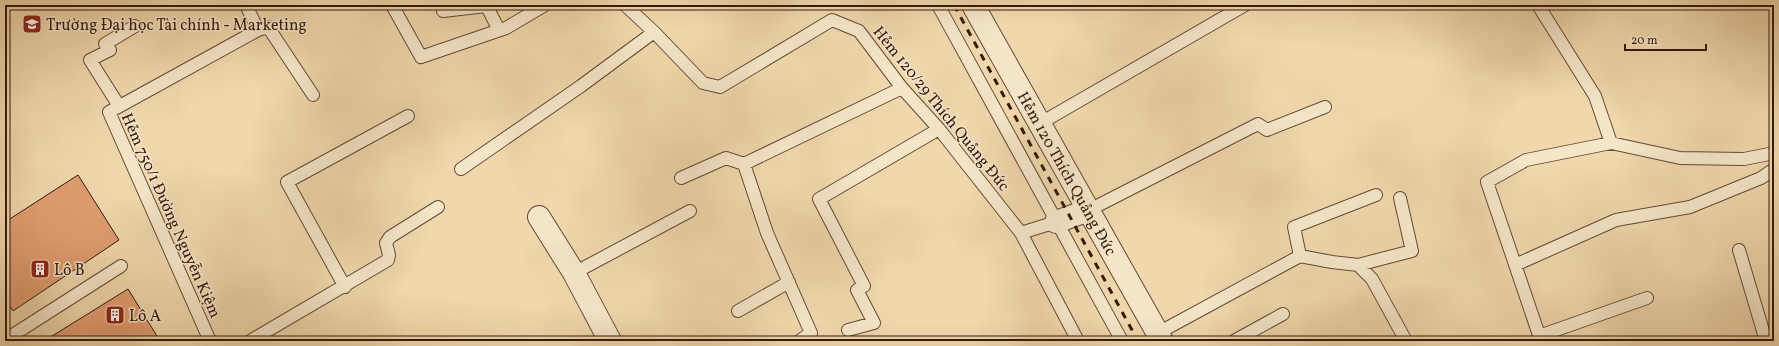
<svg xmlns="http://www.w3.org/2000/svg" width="1779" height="346" font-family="Vollkorn,serif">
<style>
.building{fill:#e09d71;stroke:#34190d}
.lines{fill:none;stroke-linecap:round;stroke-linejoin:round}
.lane-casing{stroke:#634935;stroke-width:14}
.street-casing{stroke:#634935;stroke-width:24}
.lane{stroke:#f5e6c9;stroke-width:12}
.street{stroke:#f5e6c9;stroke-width:22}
.rail{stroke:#34190d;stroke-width:3;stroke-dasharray:7 7;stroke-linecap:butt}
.labels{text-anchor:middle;stroke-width:3;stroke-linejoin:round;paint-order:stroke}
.poi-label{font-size:16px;fill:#34190d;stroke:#f5e6c9;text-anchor:start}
.street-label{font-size:16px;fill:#34190d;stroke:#f5e6c9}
</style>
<rect width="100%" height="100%" fill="#f0d8ac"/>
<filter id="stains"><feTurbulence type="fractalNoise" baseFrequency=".005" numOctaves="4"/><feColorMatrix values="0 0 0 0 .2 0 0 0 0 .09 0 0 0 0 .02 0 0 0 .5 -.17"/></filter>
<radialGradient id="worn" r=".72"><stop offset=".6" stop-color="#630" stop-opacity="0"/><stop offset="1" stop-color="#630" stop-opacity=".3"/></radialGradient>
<path class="building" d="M5,5H13L5,16Z
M78,175L119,240L13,311L5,299V222Z
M128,289L160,341H44Z"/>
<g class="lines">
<g class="lane-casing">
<path id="lane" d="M392,5L421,57L506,28L545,5
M486,5L499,30
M625,5L654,32L703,83L720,87L832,20L859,31L902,88L939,129L1021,233L1056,222
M938,5L1122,341
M1538,5L1595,96L1611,143
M443,11L486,6
M258,30L268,27L313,95
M119,106L90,60L110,50L105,44L135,26
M1039,124L1245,5
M744,164L902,88
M461,169L581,86L654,32
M681,178L726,158L744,164L767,233L811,333L799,341
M1089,210L1258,124L1267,130L1325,107
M1021,233L1078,341
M1739,250L1766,341
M1300,256L1332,262L1358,265L1372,279L1406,341
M1358,265L1412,251L1400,198
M1515,265L1616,220L1690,207L1761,178L1774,169
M574,273L690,211
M345,287L287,182L408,116
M738,311L789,282
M848,330L874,323L857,290L864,286L819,199L939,129
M1158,333L1300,256L1294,227L1376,195
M1539,336L1647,298
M5,340L121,266
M210,341L109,112L258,30L246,5
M250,341L388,260L389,255L386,243L390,237L438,207
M1234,341L1283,314
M1541,341L1487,182L1526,160L1611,143L1680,158L1744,159L1774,153"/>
</g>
<g class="street-casing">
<g id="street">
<path id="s1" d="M973,5L1162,341"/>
<path d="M539,217L574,273L610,341"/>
<path d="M1056,222L1089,210"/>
</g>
</g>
<use href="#lane" class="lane"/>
<use href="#street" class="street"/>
<path class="rail" d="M954,5L1138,341"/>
</g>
<defs>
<g id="university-square" transform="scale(1)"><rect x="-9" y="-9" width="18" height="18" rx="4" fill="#8f2418" stroke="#f5e6c9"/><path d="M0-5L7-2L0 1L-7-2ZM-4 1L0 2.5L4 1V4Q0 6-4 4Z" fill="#fff"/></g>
<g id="building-square" transform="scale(1)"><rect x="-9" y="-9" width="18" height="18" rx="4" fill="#8f2418" stroke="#f5e6c9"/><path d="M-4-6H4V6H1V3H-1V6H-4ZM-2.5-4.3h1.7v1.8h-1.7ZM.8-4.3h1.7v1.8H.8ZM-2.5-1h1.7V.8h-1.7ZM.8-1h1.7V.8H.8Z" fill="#fff"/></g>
</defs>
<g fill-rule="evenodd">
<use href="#university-square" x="32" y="24"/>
<use href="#building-square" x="40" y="269"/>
<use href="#building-square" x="115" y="315"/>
</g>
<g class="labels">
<g class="poi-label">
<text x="46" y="30">Trường Đại học Tài chính - Marketing</text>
<text x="54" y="275">Lô B</text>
<text x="129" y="321">Lô A</text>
</g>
<g class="street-label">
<text transform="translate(942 108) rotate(51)" y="6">Hẻm 120/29 Thích Quảng Đức</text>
<text dy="6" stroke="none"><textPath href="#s1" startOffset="193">Hẻm 120 Thích Quảng Đức</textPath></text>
<text transform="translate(172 215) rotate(66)" y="6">Hẻm 750/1 Đường Nguyễn Kiệm</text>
</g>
</g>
<rect width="1779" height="346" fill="none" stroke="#f0d8ac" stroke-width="20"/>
<rect x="6" y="6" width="1767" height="334" fill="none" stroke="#34190d" stroke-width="2"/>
<rect x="10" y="10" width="1759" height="326" fill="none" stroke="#34190d"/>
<path d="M1625 44v6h81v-6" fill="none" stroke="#34190d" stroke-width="2"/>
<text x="1631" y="44" font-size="12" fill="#34190d" stroke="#f5e6c9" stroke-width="3" paint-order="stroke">20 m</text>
<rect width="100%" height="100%" filter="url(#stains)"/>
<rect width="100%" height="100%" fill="url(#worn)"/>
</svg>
